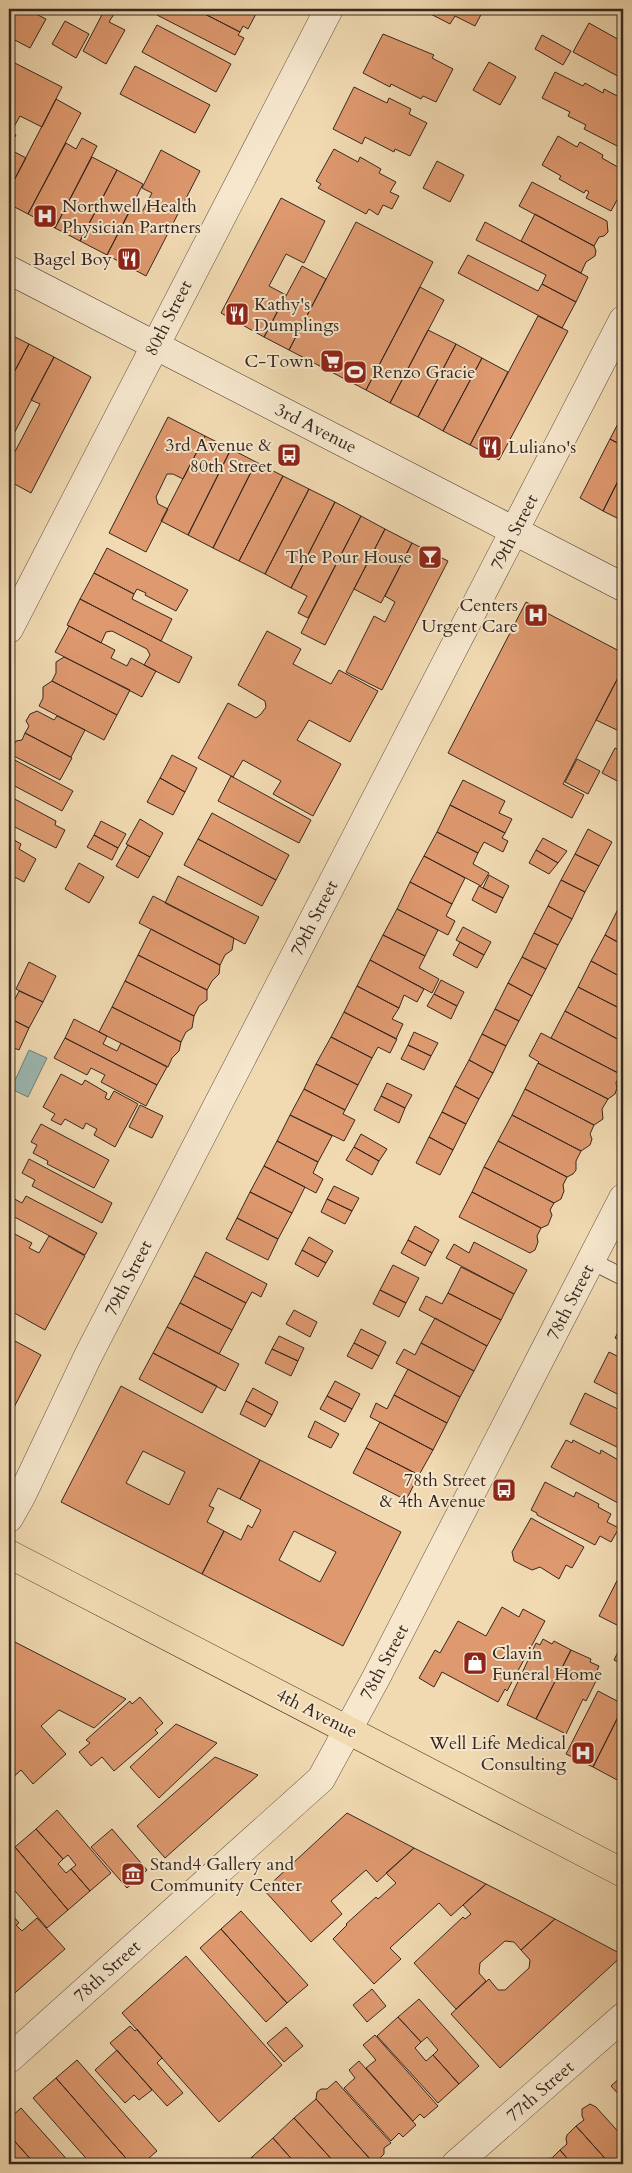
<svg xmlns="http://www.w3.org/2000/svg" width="632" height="2173" font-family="Cardo,serif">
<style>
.water{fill:#9cb9b4;stroke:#737f79}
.building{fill:#df996f;stroke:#362720;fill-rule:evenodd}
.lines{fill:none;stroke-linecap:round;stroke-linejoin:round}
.lane-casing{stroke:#655444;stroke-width:18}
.street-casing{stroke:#655444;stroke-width:29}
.secondary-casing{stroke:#362720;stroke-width:29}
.primary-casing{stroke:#362720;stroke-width:29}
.lane{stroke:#f6e7cd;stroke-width:16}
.street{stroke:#f6e7cd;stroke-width:28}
.secondary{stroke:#f6e7cd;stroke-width:28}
.primary{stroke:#f1dab2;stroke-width:28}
.labels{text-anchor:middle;stroke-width:4;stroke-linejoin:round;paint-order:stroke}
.poi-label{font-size:18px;fill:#362720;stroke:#f6e7cd;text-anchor:end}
.street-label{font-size:18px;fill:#362720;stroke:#f6e7cd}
</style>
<rect width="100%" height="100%" fill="#f1dab2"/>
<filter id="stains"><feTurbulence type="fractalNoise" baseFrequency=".004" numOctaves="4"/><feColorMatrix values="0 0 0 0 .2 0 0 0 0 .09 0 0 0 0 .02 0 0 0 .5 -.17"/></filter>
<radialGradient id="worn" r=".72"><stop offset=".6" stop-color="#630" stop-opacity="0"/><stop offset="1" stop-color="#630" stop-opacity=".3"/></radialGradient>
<path class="water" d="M29,1050L47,1058L28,1097L11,1089Z"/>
<path class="building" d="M9,9H26L46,19L30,48L9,37Z
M105,9H117L109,22L125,30L106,64L83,51Z
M160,9H195L240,32L238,35L244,38L235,55L157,15Z
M195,9H250L257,12L248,29L243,26L240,32Z
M421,9H484L475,26L455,16L450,24Z
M65,21L89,34L76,58L52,44Z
M589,23L623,42V79L573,52Z
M157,25L231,64L216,92L142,52Z
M383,34L434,55L432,58L453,69L436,102L423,96L421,99L391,84L390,87L363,73Z
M542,35L571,51L563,65L535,49Z
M9,60L62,87L42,127L20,116L11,132L16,135L9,147Z
M489,62L516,77L500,105L473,90Z
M135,66L210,105L195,133L120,94Z
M555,72L583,86L585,83L603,93L604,89L623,99V149L584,129L586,125L568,116L570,112L542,98Z
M354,87L387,103L389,98L411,109L409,114L427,123L410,156L395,149L394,152L365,137L362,144L333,129Z
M56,99L81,113L28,214L9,204V190Z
M558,136L577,147L580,142L603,155L602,158L623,170V189L611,211L586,198L589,192L586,190L584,193L559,179L561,176L542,165Z
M82,138L97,146L55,228L28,214L66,143L76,149Z
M9,149L26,158L9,190Z
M334,149L358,162L360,157L381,169L379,173L396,182L390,192L399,196L392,209L383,205L378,215L369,209L366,214L318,188L321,184L316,181Z
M161,150L200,171L146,276L107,255L132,207L142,212L152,193L142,188Z
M92,157L117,170L80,241L55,228Z
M437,161L464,175L450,202L423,188Z
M117,170L143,184L107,255L80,241Z
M532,182L607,221L608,232L604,236L599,237L594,246L519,206Z
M281,198L325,221L304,263L286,254L269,286L286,295L264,337L221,313Z
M535,214L594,246L596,251L595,256L586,262L581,273L521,241Z
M356,222L433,262L366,390L289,350Z
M485,222L588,277L576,302L542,284L546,275L476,240Z
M468,255L538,291L542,284L576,302L562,328L458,273Z
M302,266L326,279L289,350L264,337Z
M420,287L444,300L390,403L366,390Z
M538,316L568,331L499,460L470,445Z
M428,330L456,344L418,417L390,403Z
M9,334L29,344L9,382Z
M29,344L54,357L9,443V382Z
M456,344L482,358L443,431L418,417Z
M54,357L91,377L31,493L9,481V463L40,404L31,400Z
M482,358L508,372L470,445L443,431Z
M623,414V446L610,439Z
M168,417L205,436L183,479L173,474H167L156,497L158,504L168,509L146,552L109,533Z
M205,436L231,449L188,535L161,521Z
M610,439L623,446V471L603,511L580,498Z
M231,449L256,462L213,548L188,535Z
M256,462L283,476L239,561L213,548Z
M623,471V521L603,511Z
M283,476L309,489L265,574L239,561Z
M309,489L335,502L291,588L265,574Z
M335,502L361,516L308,618L298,613L307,596L291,588Z
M361,516L385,529L325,645L301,633Z
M385,529L412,543L381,603L354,589Z
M412,543L448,561L382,690L346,672L374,616L385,622L395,602L385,596Z
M107,548L188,590L176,611L145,595L146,593L137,589L134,594L94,573Z
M94,573L134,594L132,599L172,619L161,641L80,599Z
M80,599L192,657L179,683L144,665L150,655L147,649L112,631L106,632L101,643L67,625Z
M526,602L623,653V668L563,784L584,795L572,818L448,753Z
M69,626L115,650L111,658L127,666L131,658L156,671L142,697L55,652Z
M267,631L301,649L293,664L331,684L339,670L378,691L350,742L309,720L297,740L341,764L313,816L273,794L281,781L243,760L233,777L198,758L228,703L256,718L261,714L266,707L265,701L238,685Z
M64,657L130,690L117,715L52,681L56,673V662Z
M623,668V728L621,732L596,720Z
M52,681L117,715L104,740L39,706L43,698V687Z
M37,711L54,720L57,716L85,730L71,757L25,733L29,726L26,721L30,714Z
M25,733L72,758L60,780L14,756L12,748L16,741L22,740Z
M615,748L623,752V784L602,773Z
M172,755L197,768L185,792L160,778Z
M9,757L73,791L62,811L9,783Z
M577,759L600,771L588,794L565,782Z
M231,776L311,820L299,843L218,801Z
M160,778L185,792L173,815L147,802Z
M463,780L505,801L499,813L512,819L505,833L450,805Z
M9,796L56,821L55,825L65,830L56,848L9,824Z
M450,805L505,833L502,838L508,841L503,852L484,842L478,853L437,832Z
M212,813L289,855L276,880L198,839Z
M140,819L163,833L150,857L126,844Z
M101,821L126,834L118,848L94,835Z
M588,829L612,842L599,866L575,854Z
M437,832L478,853L473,864L489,873L481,886L424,856Z
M94,835L118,848L112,860L87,847Z
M9,837L21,844L19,849L36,859L24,882L9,874Z
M543,838L567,851L558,863L536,850Z
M198,839L276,880L262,906L184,865Z
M128,845L150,857L138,878L116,866Z
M536,850L558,863L549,874L529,863Z
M575,854L599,866L585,892L561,880Z
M424,856L465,878L452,904L410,882Z
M79,863L104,877L89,903L65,889Z
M489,875L509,886L503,898L483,888Z
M178,876L259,917L245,944L165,903Z
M561,880L585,892L572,919L548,906Z
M410,882L452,904L446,916L455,921L448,935L397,909Z
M479,886L503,898L496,913L472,900Z
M153,896L234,938L232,950L225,955L220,965L139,923Z
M623,898V911L618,909Z
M548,906L572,919L558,945L534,933Z
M397,909L438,930L425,956L383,935Z
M618,909L623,911V945L605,935Z
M463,927L491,942L484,955L456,940Z
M151,929L220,965L219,974L212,981L207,990L138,955Z
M534,933L558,945L546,969L522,957Z
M383,935L425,956L419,968L439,979L432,993L370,960Z
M605,935L623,945V978L591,961Z
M460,942L484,955L477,968L453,955Z
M138,955L207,990V1000L199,1006L194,1016L125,981Z
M522,957L546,969L532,996L508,983Z
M370,960L424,989L417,1002L404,995L399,1008L357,986Z
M591,961L623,978V1010L578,987Z
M29,962L56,976L43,1002L16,989Z
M441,980L464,992L457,1006L434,994Z
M125,981L194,1016L192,1028L186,1032L181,1042L112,1007Z
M508,983L532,996L519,1021L495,1009Z
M357,986L399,1008L392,1019L403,1024L396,1039L344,1012Z
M578,987L623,1010V1042L565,1011Z
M19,991L43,1002L29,1028L9,1018V1011Z
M434,994L457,1006L451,1019L427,1006Z
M112,1007L181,1042L179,1051L172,1058L168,1067L99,1032Z
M495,1009L519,1021L506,1046L482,1034Z
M565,1011L623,1042V1073L620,1074L551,1038Z
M344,1012L397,1039L390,1053L378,1047L372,1058L331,1037Z
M9,1018L29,1028L19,1050L9,1046Z
M74,1019L107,1036L103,1044L117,1051L121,1043L167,1067L157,1085L65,1038Z
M414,1032L438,1043L431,1056L408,1045Z
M541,1033L620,1074L616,1083L617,1088L615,1094L608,1099L538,1063L539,1062L529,1056Z
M482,1034L506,1046L493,1073L469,1060Z
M331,1037L372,1058L358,1085L316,1064Z
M65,1038L157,1085L146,1106L101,1082L105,1075L91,1068L87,1075L54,1058Z
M408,1045L431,1056L424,1070L401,1059Z
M469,1060L493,1073L479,1099L455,1086Z
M538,1063L608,1099L602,1109L603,1119L594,1125L525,1089Z
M316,1064L358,1085L345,1110L304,1089Z
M61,1074L82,1085L85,1080L107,1093L105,1098L109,1100L114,1091L138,1104L115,1147L94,1135L97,1129L86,1123L83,1129L65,1119L61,1125L51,1120L55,1114L43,1107Z
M387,1083L412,1095L405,1108L381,1096Z
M455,1086L479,1099L466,1124L442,1112Z
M304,1089L345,1110L343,1114L355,1120L344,1141L290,1115Z
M525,1089L594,1125L590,1134L592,1139L590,1145L581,1151L512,1115Z
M381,1096L405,1108L399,1123L374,1110Z
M140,1105L163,1116L152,1138L129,1127Z
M442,1112L466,1124L453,1150L429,1137Z
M290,1115L332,1136L318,1162L277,1141Z
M512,1115L581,1151L576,1161V1170L573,1174L567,1177L498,1141Z
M41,1124L109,1160L94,1188L47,1164L48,1161L33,1153L37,1145L31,1142Z
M361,1134L387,1149L379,1161L354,1147Z
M429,1137L453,1150L440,1175L416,1163Z
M277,1141L318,1162L313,1173L323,1179L316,1193L264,1166Z
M498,1141L567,1177L563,1185L564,1191L561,1199L554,1203L484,1167Z
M354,1147L379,1161L372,1175L346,1160Z
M29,1159L112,1203L102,1223L32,1186L35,1180L22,1173Z
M264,1166L305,1187L292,1213L250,1192Z
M484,1167L554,1203L550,1210L552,1215L548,1225L541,1228L472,1192Z
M334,1186L359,1198L352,1211L327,1199Z
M250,1192L292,1213L278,1239L237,1218Z
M472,1192L541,1228L537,1236L538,1242L535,1250L530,1253L459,1217Z
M9,1196L22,1203L26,1196L97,1233L85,1255L9,1214Z
M327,1199L352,1211L345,1224L321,1212Z
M237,1218L278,1239L268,1260L226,1239Z
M415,1226L439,1240L432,1253L408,1240Z
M9,1231L32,1243L29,1248L39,1253L49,1236L85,1256L45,1330L9,1310V1302L14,1293L9,1290Z
M309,1237L333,1251L326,1263L302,1250Z
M408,1240L432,1253L425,1266L401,1253Z
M474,1242L527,1270L514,1294L446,1258L454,1244L469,1253Z
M302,1250L326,1263L318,1277L295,1264Z
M206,1252L267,1284L261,1297L252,1292L246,1303L194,1276Z
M393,1265L419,1278L406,1303L380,1290Z
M461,1267L514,1294L501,1320L448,1293Z
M194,1276L246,1303L232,1330L180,1303Z
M380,1290L406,1303L399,1317L373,1304Z
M448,1293L501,1320L487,1346L419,1310L426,1296L442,1304Z
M180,1303L232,1330L219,1354L167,1327Z
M294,1310L317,1322L310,1337L286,1324Z
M435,1318L487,1346L474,1371L421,1343Z
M623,1323V1345L621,1344L622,1341L615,1338Z
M167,1327L239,1364L225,1391L153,1353Z
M361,1329L386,1342L379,1356L354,1343Z
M279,1336L304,1348L298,1361L272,1349Z
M15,1341L41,1355L9,1417V1354Z
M354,1343L379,1356L372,1369L347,1356Z
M421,1343L474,1371L460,1397L396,1363L404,1349L415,1355Z
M272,1349L298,1361L291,1376L265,1363Z
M609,1352L623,1359V1397L594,1382Z
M153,1353L217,1386L202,1413L139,1379Z
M408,1369L460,1397L447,1423L394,1395Z
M335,1381L360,1394L352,1409L327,1396Z
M121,1386L260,1460L240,1499L218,1488L209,1506L214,1508L207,1522L224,1531L202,1574L61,1502ZM143,1451L185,1472L169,1505L126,1483Z
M253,1388L278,1402L272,1415L246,1401Z
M585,1393L622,1411L623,1408V1450L570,1424Z
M394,1395L447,1423L433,1450L370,1417L376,1403L387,1409Z
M327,1396L352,1409L345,1422L320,1409Z
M246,1401L272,1415L265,1427L240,1414Z
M315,1421L339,1434L331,1448L308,1437Z
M380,1422L433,1450L419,1475L366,1448Z
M566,1440L572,1443L573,1440L600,1454L601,1450L620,1461L619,1463L623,1466V1493L618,1503L551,1467Z
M366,1448L419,1475L406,1500L353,1473Z
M260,1460L401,1532L343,1646L202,1574L224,1531L241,1540L248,1525L252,1528L261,1510L240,1499ZM294,1531L336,1552L320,1582L279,1560Z
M545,1482L574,1497L576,1492L599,1504L598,1507L611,1514L607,1522L619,1528L611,1542L600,1536L595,1545L537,1515V1513L531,1510Z
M531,1518L584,1547L572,1568L566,1565L559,1579L540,1567L532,1570L514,1561L512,1552Z
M623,1569V1628L599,1616Z
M502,1607L519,1617L523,1609L545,1621L507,1691L505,1689L498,1702L442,1672L434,1687L419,1678L435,1650L440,1653L458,1621L486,1636Z
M9,1639L126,1699L94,1728L59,1710L41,1726L66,1754L33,1784L21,1770L9,1781Z
M543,1639L552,1644L554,1641L571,1650L536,1719L507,1705L536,1643L540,1645Z
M621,1646L623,1647V1665L614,1660Z
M571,1650L591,1659L590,1662L599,1666L596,1673L599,1675L586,1701L583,1699L566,1734L536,1719Z
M598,1691L623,1704V1707L593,1767L566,1754Z
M140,1697L163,1723L155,1730L158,1733L114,1771L102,1757L91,1766L79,1752L90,1743L86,1740L130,1701L132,1704Z
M623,1707V1778L621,1782L593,1767Z
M176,1724L217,1743L159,1798L130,1767Z
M215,1757L258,1775L165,1858L137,1826Z
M57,1810L111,1873L90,1891L71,1869L76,1865L68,1855L63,1859L36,1829Z
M347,1813L414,1848L377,1882L366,1870L331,1901L342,1914L311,1942L264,1890Z
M36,1829L63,1859L58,1864L66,1873L71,1869L90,1891L68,1910L15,1847Z
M112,1829L147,1870L127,1888L91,1847Z
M15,1847L68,1910L47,1928L9,1884V1853Z
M414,1848L486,1884L451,1916L439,1903L390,1948L401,1959L374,1984L333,1939L347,1925L346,1924L376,1897L378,1899L396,1883L386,1873Z
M486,1884L555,1919L521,1950L514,1942L505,1941L480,1963L479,1973L486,1981L456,2009L414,1963L463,1917L465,1919L471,1914L463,1905Z
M9,1911L19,1923L16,1925L22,1931L37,1918L65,1949L9,1998Z
M241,1911L308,1985L287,2003L221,1929Z
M555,1919L623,1955L500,2068L451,2014L489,1979L498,1990H505L529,1968L530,1960L521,1950Z
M221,1929L287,2003L266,2022L200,1948Z
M186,1956L282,2065L219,2122L122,2013Z
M372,1989L386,2006L367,2022L353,2005Z
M419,1999L479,2066L459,2084L433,2055L438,2050L427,2037L421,2042L398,2017Z
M398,2017L421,2042L415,2048L426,2061L433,2055L459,2084L438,2103L377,2036Z
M130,2026L135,2031L137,2029L162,2058L157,2063L183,2093L167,2106L110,2043Z
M286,2027L303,2046L284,2062L267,2043Z
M375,2035L438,2106L424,2118L420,2114L413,2121L366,2068L376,2060L363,2045Z
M117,2050L152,2090L139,2100L134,2095L125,2103L95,2070Z
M77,2060L157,2151L142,2164H131L56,2078Z
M359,2061L416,2125L403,2137L399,2133L391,2141L344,2088L355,2078L349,2070Z
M623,2075V2099L611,2086Z
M56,2078L131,2164H91L33,2098Z
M336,2081L391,2143L384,2148V2154L377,2161L371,2160L316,2099L317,2092L321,2089H327Z
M316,2099L371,2160L369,2164H336L294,2118Z
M590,2104L596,2107L623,2137V2164H610L576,2126L584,2120L582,2116V2109Z
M21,2108L71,2164H35L9,2135V2119Z
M294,2118L336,2164H296L273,2138Z
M576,2126L610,2164H572L560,2150L567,2144L566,2139L567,2135Z
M9,2135L35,2164H9Z
M273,2138L296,2164H258L252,2157Z
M560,2150L572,2164H539L543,2159L552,2158Z
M252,2157L258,2164H243Z"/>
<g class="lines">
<g class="lane-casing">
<path id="lane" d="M591,1261L623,1277"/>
</g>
<g class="street-casing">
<path id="street" d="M9,629L329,9
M9,1518L22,1495L88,1356L623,320
M9,2059L321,1779L376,1678L623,1198
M456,2164L623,2017"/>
</g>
<g class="secondary-casing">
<path id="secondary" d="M9,270L623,587"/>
</g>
<g class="primary-casing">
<path id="primary" d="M9,1554L623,1873"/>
</g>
<use href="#lane" class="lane"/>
<use href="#street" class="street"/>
<use href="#secondary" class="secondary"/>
<use href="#primary" class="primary"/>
</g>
<defs>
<g id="hospital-square" transform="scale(1.25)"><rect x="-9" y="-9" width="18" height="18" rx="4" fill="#8f2418" stroke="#f6e7cd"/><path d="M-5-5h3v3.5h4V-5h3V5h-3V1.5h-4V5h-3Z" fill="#fff"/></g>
<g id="restaurant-square" transform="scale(1.25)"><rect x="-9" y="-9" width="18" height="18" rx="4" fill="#8f2418" stroke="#f6e7cd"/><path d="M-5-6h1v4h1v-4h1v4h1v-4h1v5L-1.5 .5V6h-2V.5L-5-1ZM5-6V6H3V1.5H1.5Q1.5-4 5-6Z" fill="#fff"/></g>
<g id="supermarket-square" transform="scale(1.25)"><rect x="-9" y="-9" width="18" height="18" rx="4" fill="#8f2418" stroke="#f6e7cd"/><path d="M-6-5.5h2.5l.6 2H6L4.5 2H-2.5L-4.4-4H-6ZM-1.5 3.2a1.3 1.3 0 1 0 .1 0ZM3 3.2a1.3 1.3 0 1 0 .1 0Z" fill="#fff"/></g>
<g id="stadium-square" transform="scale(1.25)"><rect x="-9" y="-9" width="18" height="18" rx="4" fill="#8f2418" stroke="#f6e7cd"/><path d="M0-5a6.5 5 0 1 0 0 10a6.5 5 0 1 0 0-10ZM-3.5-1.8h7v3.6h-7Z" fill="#fff"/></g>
<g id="bus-square" transform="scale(1.25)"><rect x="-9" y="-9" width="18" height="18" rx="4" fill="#8f2418" stroke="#f6e7cd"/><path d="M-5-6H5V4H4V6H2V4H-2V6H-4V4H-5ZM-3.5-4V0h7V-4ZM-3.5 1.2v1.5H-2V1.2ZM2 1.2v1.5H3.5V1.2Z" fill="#fff"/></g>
<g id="bar-square" transform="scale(1.25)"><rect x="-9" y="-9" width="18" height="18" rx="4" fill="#8f2418" stroke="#f6e7cd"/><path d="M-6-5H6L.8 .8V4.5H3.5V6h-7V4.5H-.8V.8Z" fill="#fff"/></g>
<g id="shop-square" transform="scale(1.25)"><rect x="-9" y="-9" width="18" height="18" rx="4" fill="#8f2418" stroke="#f6e7cd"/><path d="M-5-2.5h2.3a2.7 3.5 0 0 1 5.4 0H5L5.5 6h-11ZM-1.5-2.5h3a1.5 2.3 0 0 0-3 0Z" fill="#fff"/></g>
<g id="museum-square" transform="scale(1.25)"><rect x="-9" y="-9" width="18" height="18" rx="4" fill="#8f2418" stroke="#f6e7cd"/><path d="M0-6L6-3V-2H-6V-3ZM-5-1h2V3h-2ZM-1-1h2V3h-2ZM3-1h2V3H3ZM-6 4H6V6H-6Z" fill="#fff"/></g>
</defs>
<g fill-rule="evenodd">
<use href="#hospital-square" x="45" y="216"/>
<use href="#restaurant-square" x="129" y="259"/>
<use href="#restaurant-square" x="237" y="314"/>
<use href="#supermarket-square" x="332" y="361"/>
<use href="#stadium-square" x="355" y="372"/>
<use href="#restaurant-square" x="490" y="447"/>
<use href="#bus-square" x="289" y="455"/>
<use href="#bar-square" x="430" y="557"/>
<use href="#hospital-square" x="536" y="615"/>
<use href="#bus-square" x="504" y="1490"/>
<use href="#shop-square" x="475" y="1663"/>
<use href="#hospital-square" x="583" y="1753"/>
<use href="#museum-square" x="133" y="1874"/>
</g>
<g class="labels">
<g class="poi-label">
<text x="62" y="212" text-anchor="start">Northwell Health<tspan x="62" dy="21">Physician Partners</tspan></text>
<text x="112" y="265">Bagel Boy</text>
<text x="254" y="310" text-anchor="start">Kathy's<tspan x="254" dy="21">Dumplings</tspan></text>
<text x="314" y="367">C-Town</text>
<text x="372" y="378" text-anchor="start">Renzo Gracie</text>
<text x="272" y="451">3rd Avenue &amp;<tspan x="272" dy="21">80th Street</tspan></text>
<text x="508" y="453" text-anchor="start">Luliano's</text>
<text x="412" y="563">The Pour House</text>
<text x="518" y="611">Centers<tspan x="518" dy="21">Urgent Care</tspan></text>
<text x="486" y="1486">78th Street<tspan x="486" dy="21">&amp; 4th Avenue</tspan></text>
<text x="492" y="1659" text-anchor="start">Clavin<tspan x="492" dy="21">Funeral Home</tspan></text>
<text x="566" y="1749">Well Life Medical<tspan x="566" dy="21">Consulting</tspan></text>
<text x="150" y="1870" text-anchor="start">Stand4 Gallery and<tspan x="150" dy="21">Community Center</tspan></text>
</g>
<g class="street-label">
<text transform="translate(168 318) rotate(-63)" y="6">80th Street</text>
<text transform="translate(316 428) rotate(27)" y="6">3rd Avenue</text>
<text transform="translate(514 532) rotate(-63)" y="6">79th Street</text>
<text transform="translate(314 918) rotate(-63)" y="6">79th Street</text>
<text transform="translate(128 1278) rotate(-63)" y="6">79th Street</text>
<text transform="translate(570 1302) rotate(-63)" y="6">78th Street</text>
<text transform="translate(384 1662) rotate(-62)" y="6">78th Street</text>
<text transform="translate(317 1713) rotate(27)" y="6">4th Avenue</text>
<text transform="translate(107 1971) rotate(-42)" y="6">78th Street</text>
<text transform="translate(540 2091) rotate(-41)" y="6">77th Street</text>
</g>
</g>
<rect width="632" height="2173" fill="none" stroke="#f1dab2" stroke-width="30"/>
<rect x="10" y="10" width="612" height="2153" fill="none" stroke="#362720" stroke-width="2.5"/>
<rect x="15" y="15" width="602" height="2143" fill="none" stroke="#362720"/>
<rect width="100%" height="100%" filter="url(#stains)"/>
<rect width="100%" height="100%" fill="url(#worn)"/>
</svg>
